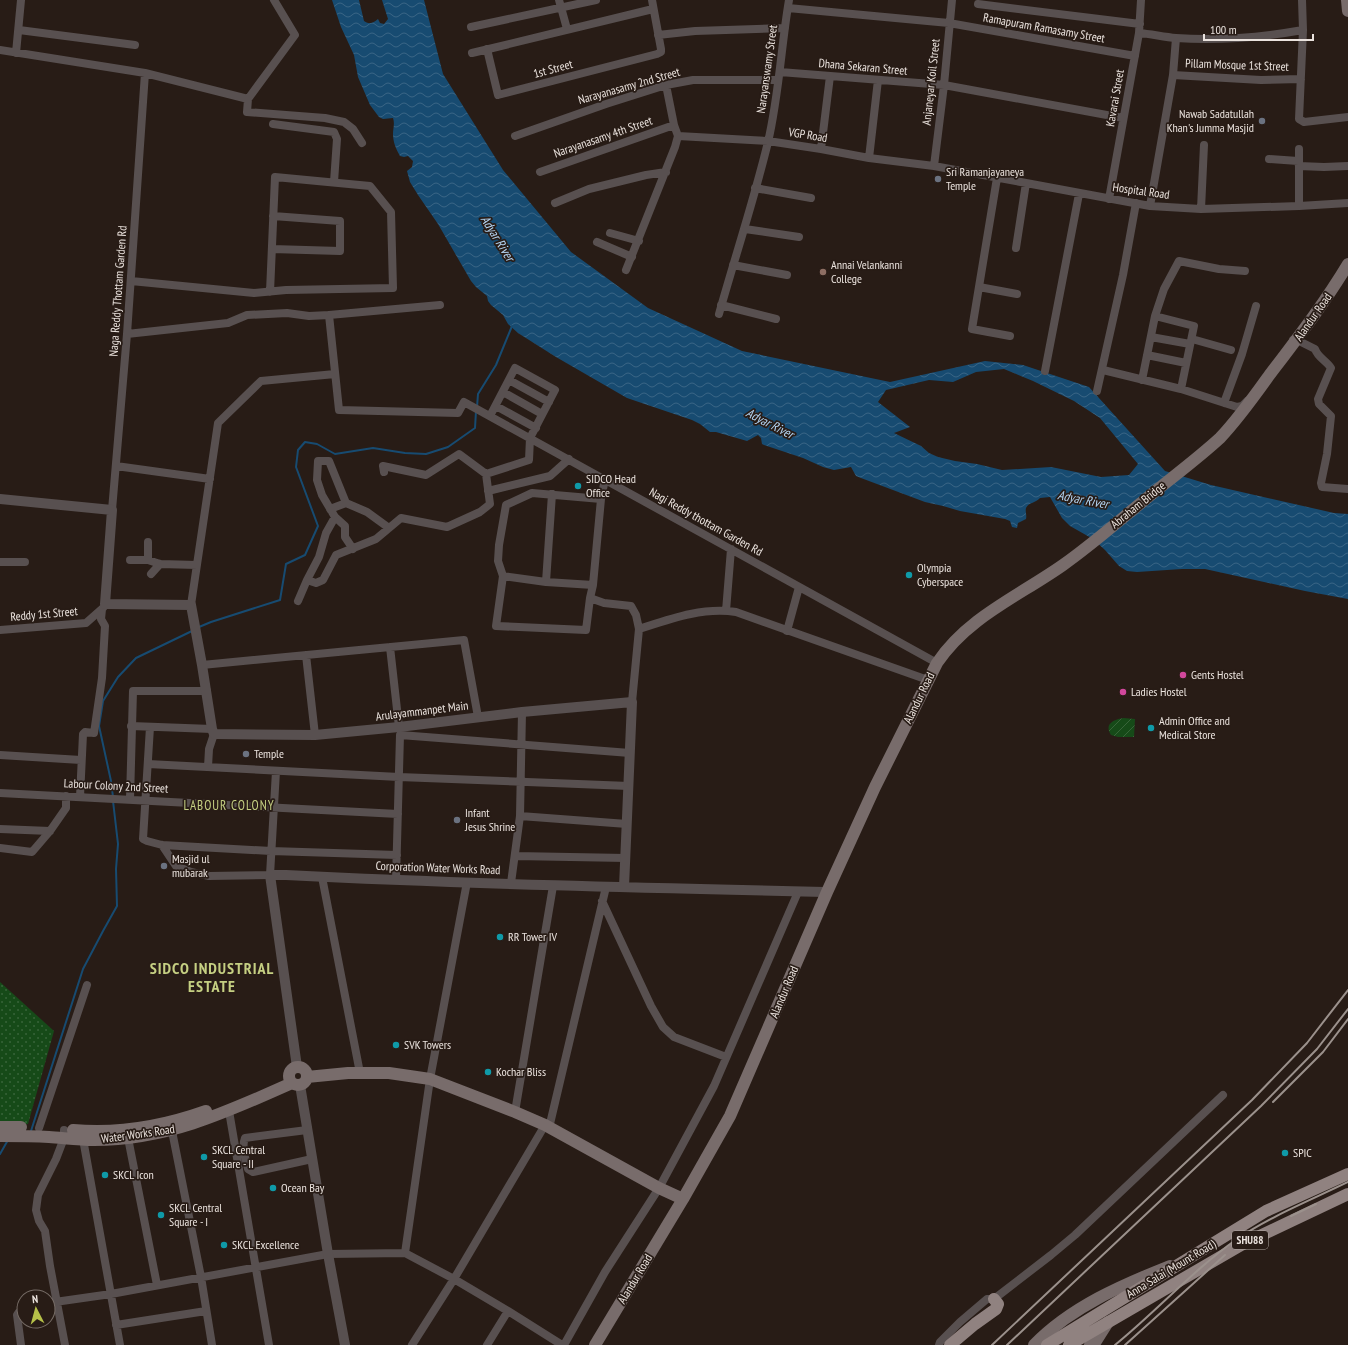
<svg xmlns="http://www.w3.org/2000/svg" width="1348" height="1345" font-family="'PT Sans Narrow',sans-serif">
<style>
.grass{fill:url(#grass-dots)}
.garden{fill:url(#garden-furrows)}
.water{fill:url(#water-waves);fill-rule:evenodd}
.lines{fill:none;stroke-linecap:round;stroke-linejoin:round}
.stream{stroke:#174b71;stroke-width:2}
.minor{stroke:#585050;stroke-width:8}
.tertiary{stroke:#585050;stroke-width:10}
.secondary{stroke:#786c6b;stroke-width:12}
.primary{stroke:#908280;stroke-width:12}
.rail{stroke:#9b918c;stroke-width:2}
.worship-dot{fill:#6b7280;stroke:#281c16;stroke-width:1.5}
.education-dot{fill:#8d6e63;stroke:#281c16;stroke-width:1.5}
.culture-dot{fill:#0f9aa8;stroke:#281c16;stroke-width:1.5}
.hotel-dot{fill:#d1479c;stroke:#281c16;stroke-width:1.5}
.labels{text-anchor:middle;stroke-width:3.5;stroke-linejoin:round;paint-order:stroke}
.shield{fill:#281c16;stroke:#b0a7a2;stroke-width:1}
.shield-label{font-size:11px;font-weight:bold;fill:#ebe3de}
.street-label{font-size:12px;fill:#ebe3de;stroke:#281c16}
.poi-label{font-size:12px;fill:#ebe3de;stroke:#281c16;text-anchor:start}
.water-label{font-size:13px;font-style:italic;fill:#b3d4f2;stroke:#281c16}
.neighbourhood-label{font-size:13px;letter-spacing:1px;fill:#c5cf82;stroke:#281c16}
.district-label{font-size:16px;font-weight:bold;letter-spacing:1px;fill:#c5cf82;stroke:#281c16}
</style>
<defs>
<pattern id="grass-dots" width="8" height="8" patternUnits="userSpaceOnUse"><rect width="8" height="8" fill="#164a18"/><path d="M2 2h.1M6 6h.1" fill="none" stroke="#386439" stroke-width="1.8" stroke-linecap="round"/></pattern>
<pattern id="garden-furrows" width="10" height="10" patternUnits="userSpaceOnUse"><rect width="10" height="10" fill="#164a18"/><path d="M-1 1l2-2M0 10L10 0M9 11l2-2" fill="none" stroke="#386439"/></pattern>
<pattern id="water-waves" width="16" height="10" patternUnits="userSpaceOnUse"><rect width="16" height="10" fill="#174b71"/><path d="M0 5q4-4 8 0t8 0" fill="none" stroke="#396585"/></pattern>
</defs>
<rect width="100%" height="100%" fill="#281c16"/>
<path class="grass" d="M0,982L54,1031L28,1124L0,1123Z"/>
<path class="garden" d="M1123,718L1135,719L1134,737H1118L1111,735C1104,724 1113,720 1123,718Z"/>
<path class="water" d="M332,0H359L364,21C370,25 373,23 378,19L380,23L384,24L388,19L382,0H424L443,74L503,170L571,252L648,308L742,351L890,382L985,361L1023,365L1089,387L1165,471L1211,485L1334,513L1348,514V599L1305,591L1205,569H1182L1137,572L1127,571L1119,566L1105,550L1093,539L1070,526L1062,518L1050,497L1040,498C1036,503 1029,502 1026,508C1025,511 1027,515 1026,519L1018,523L1017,528L1012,527L1010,521L1005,519L960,511L943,506L925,502L861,478L856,476L851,467L834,470L823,467L803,458L764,445L762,444L761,438L758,435L747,441L716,432H710L700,424L692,420L627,398L556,357L518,333L508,324L503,315L491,305L488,301L487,296L476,287L471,281L438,224L418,195L410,182L407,171L412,167L413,161L408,156L404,157L400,156C396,149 393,142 393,134C393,128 395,124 393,118L383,119L379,117L370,105L358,77L354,55L341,27ZM1004,369L1033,381L1074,401L1100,418L1138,464L1129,475L1101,477L1051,467L1002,470L977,464L955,461L938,457L929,453L921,446L894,433L910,427L878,402L886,390L929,380L953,382L976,372Z"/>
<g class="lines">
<path class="stream" d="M477,407L478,394L496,365L512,326
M199,627L211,622L280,600L286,564L305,555L318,526L296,467L298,450L305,442L317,444L335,454L373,448L405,453L426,454L448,447L475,428L476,411
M113,797L111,781L99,726L103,701L118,677L136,658L192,631
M31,1131L83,969L103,931L117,906L116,869L118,844L113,801
M0,1154L8,1140"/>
<path class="minor" d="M559,0L567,29
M1302,0L1303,30L1299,119L1304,122L1348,117
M978,4L1140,24
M788,8L949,23L1135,56
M471,27L596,0
M19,30L135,45
M1139,33C1151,34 1164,37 1176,38C1216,41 1263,37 1303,30
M658,35L695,31L785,28
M487,49L498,95L657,54L661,52V49L652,0
M0,50L145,73L248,99L295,35L274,0
M16,53L21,0
M472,53L653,9
M780,72L944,85L1123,118
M1173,75L1261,80L1301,79
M248,99L247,112L325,118L344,122L353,129L362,143
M273,124L334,132L337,139L334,182
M515,136L606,104L666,85L693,80H778
M678,136L768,141L821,149L869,158L934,166L1150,206L1201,209L1299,206L1348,203
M821,149L830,76
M1299,149V206
M869,158L878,80
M1269,159L1298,161L1299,166L1324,167L1348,166
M934,166L944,85L952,0
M540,172L674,125
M997,178L972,329L1010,336
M755,188L811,198
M1109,199L1139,33L1141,0
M555,203L589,189L646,175L666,172
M1150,206L1173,75L1176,38
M1201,209L1204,145
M745,229L799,237
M610,233L639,241
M597,242L632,257
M1016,248L1026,183
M272,249L340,251V221L273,216
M733,265L787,275
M626,270L675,147L678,136L674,125L666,85
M131,281L254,293L286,290L393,288L391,212L370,186L275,177L270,292
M979,287L1017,294
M721,305L776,319
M719,314C735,257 754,200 768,142C779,95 781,47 789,0
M329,315L339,410L458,413L464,402L937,663
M1155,316L1194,326L1181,389
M127,334L228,323L247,315L287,313L309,316L329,315L440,305
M1151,337L1190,344
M1192,339L1231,350
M1293,340H1297L1315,349C1318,358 1326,360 1331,368L1318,399L1319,404L1331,416L1327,454L1321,483L1322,487L1348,489
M1147,355L1186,363
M1103,370L1181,389L1237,407L1242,406L1247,401
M1045,371L1079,194
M509,380L549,402
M1142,380L1155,316L1164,289L1179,261L1219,269L1245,271
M1097,391L1123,275L1136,203
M503,392L542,414
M1224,403L1242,354L1256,306
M496,406L536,428
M116,466L210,479
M384,472L383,466L426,475L459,454L486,474L490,504L480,512L447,527L401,518L376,539L336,555L323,580L316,583L307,580L319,557L326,533L335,517L322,495L317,480L318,461H329L346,503L367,512L389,528
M486,474L529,460L530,438L555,390L515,368L490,416
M605,479L601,499L593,585L590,598L604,603L631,606L636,615L639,629L632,702
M488,491L550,476L569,459
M330,509L346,503
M112,510L127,334L145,73
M335,517L345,526V537L353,549
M130,560H148V542
M148,560L160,564L197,565
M0,562H25
M151,574L160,564
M503,576L498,561L499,545L506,505L532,493L601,499
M546,582L552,494
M590,598L586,630L496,626L503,576L546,582L593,585
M298,601L307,580
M191,605L218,423L261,381L335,374
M726,611L731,549
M639,629C670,619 702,607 736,612L928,680
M0,630L86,623L103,608
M787,631L799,587
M390,647L399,727
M306,655L315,735
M202,665L464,640L478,717
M131,726L212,729
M150,727L143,839L147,841L162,845L271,851L397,855
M0,755L81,760
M148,764L399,777L629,786
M208,767L209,749L214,734
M0,793L398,814
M80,797L83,734L85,732L94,733L102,678L105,626L101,619L102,609
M130,799L133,691H207
M520,816L627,824
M0,829L50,831
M162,845L176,866L191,872L209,876L270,875L276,771
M0,848L32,852L50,831L66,808V796
M515,856L626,858
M322,877L360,1073
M396,880L400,735L630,753
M511,883L520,816L522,712
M602,901L651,1006L663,1027L674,1037L726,1057
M229,1111L269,1345
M515,1112L553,886
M39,1128L87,985
M549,1128L606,887
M64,1130V1138L56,1159L38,1195L36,1210L39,1221L45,1231L50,1266L65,1345
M307,1130L245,1138C241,1148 246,1159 248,1169L253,1172L312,1159
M172,1131L201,1277L212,1345
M128,1138L157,1285
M83,1139L120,1345
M405,1253L430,1079L467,882
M48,1303L111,1294L328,1254L405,1253L454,1279L508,1311L562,1345
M116,1325L206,1311
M21,1345L17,1315L19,1312L24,1308
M412,1345L454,1279L545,1125
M487,1345L508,1311
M564,1345L605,1272L659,1188L714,1086L798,892
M939,1345L940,1342L960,1322L987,1299H994L1051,1255L1075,1235L1223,1095"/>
<path class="tertiary" d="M0,499L112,510L105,604L191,605L202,665L212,729L214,734L315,735L399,727L522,712L632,702L624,887
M297,1067L270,875H286C466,884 647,888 827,892
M300,1085L328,1254L345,1345"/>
<path class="secondary" d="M1347,0L1348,11
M289 1076a9 9 0 1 1 18 0a9 9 0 1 1-18 0Z
M307,1077L348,1073H389L430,1079L515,1112L545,1125L659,1188L683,1199
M0,1127H21
M73,1130C118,1134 164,1126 206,1111
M0,1136C16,1136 32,1136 49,1137C64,1138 79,1140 94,1140C167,1140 227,1112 292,1083
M595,1345L683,1199L730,1116L827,892L875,787L937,663C968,617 1019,596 1063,565C1090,546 1115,524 1141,503C1167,481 1195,461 1220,438C1238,419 1253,398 1268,377C1296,340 1324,304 1348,264
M1034,1345C1071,1307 1122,1285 1170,1266
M1090,1345L1096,1341L1108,1322"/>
<path class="primary" d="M950,1345L975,1324L996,1309L998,1304L994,1299
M1047,1345L1266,1211L1348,1174
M1069,1345L1241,1245L1348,1194"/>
<path class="rail" d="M1273,1102L1323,1052L1348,1019
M1291,1216L1316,1204
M992,1345L1252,1100L1307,1043L1348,990
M1007,1345L1261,1106L1317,1049L1348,1009
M1115,1345C1157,1311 1193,1270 1237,1239C1271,1216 1311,1200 1348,1182
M1125,1345L1225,1255"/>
</g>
<g class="worship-dot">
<circle cx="1262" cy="121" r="4"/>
<circle cx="938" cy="179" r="4"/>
<circle cx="246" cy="754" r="4"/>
<circle cx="457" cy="820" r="4"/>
<circle cx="164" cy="866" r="4"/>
</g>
<circle class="education-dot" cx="823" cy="272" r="4"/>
<g class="culture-dot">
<circle cx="578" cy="486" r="4"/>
<circle cx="909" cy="575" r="4"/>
<circle cx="1151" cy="728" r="4"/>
<circle cx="500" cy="937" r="4"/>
<circle cx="396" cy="1045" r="4"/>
<circle cx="488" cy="1072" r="4"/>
<circle cx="1285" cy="1153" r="4"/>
<circle cx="204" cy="1157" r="4"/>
<circle cx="105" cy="1175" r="4"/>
<circle cx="273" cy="1188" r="4"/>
<circle cx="161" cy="1215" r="4"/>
<circle cx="224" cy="1245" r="4"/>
</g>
<g class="hotel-dot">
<circle cx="1183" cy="675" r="4"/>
<circle cx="1123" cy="692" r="4"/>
</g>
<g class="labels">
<rect class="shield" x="1232" y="1231" width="36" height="18" rx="3"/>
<g class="shield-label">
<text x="1250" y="1244">SHU88</text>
</g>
<g class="street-label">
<text transform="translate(1044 28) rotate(10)" y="4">Ramapuram Ramasamy Street</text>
<text transform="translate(1237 65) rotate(2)" y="4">Pillam Mosque 1st Street</text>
<text transform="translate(863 67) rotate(5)" y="4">Dhana Sekaran Street</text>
<text transform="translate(553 69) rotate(-15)" y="4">1st Street</text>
<text transform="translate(767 69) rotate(-82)" y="4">Narayanswamy Street</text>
<text transform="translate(931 82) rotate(-84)" y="4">Anjaneyar Koil Street</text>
<text transform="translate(629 86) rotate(-16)" y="4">Narayanasamy 2nd Street</text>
<text transform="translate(1115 98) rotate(-80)" y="4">Kavarai Street</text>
<text transform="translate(808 135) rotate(9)" y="4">VGP Road</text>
<text transform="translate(603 137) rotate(-19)" y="4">Narayanasamy 4th Street</text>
<text transform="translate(1141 191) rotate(8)" y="4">Hospital Road</text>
<text transform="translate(118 291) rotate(-86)" y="4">Naga Reddy Thottam Garden Rd</text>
<text transform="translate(1313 317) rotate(-55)" y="4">Alandur Road</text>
<text transform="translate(1138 505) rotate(-39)" y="4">Abraham Bridge</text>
<text transform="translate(706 522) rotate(29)" y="4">Nagi Reddy thottam Garden Rd</text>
<text transform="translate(44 614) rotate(-5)" y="4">Reddy 1st Street</text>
<text transform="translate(919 698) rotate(-64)" y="4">Alandur Road</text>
<text transform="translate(422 711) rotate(-7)" y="4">Arulayammanpet Main</text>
<text transform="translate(116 786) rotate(3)" y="4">Labour Colony 2nd Street</text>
<text transform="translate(438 868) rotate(2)" y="4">Corporation Water Works Road</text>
<text transform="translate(784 992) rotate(-67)" y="4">Alandur Road</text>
<text transform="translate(138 1134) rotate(-8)" y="4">Water Works Road</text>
<text transform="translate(1171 1269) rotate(-31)" y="4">Anna Salai (Mount Road)</text>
<text transform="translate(635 1279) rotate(-59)" y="4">Alandur Road</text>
</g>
<g class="poi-label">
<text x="1254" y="118" text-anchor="end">Nawab Sadatullah<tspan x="1254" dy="14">Khan's Jumma Masjid</tspan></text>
<text x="946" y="176">Sri Ramanjayaneya<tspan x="946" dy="14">Temple</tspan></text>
<text x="831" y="269">Annai Velankanni<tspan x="831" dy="14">College</tspan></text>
<text x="586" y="483">SIDCO Head<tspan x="586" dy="14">Office</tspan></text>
<text x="917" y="572">Olympia<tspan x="917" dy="14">Cyberspace</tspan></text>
<text x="1191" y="679">Gents Hostel</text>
<text x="1131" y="696">Ladies Hostel</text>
<text x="1159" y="725">Admin Office and<tspan x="1159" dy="14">Medical Store</tspan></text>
<text x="254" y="758">Temple</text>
<text x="465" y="817">Infant<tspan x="465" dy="14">Jesus Shrine</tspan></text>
<text x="172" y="863">Masjid ul<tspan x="172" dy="14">mubarak</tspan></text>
<text x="508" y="941">RR Tower IV</text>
<text x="404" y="1049">SVK Towers</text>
<text x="496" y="1076">Kochar Bliss</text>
<text x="212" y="1154">SKCL Central<tspan x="212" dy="14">Square - II</tspan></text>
<text x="1293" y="1157">SPIC</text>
<text x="113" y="1179">SKCL Icon</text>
<text x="281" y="1192">Ocean Bay</text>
<text x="169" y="1212">SKCL Central<tspan x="169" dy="14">Square - I</tspan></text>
<text x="232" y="1249">SKCL Excellence</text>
</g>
<g class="water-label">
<text transform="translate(498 238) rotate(58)" y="5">Adyar River</text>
<text transform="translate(770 423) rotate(27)" y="5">Adyar River</text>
<text transform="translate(1083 499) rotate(11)" y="5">Adyar River</text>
</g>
<g class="neighbourhood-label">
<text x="229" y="810">LABOUR COLONY</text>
</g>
<g class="district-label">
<text x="212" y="974">SIDCO INDUSTRIAL<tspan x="212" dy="18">ESTATE</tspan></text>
</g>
</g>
<g transform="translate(36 1309) rotate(354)"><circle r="19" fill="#281c16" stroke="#766c66"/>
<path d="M0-3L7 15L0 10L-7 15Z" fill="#b6c149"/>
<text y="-6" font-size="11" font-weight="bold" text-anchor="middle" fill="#ebe3de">N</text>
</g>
<path d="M1204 34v6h109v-6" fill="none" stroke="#ebe3de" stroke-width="2"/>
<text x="1210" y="34" font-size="12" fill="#ebe3de" stroke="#281c16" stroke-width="3" paint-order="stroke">100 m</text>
</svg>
